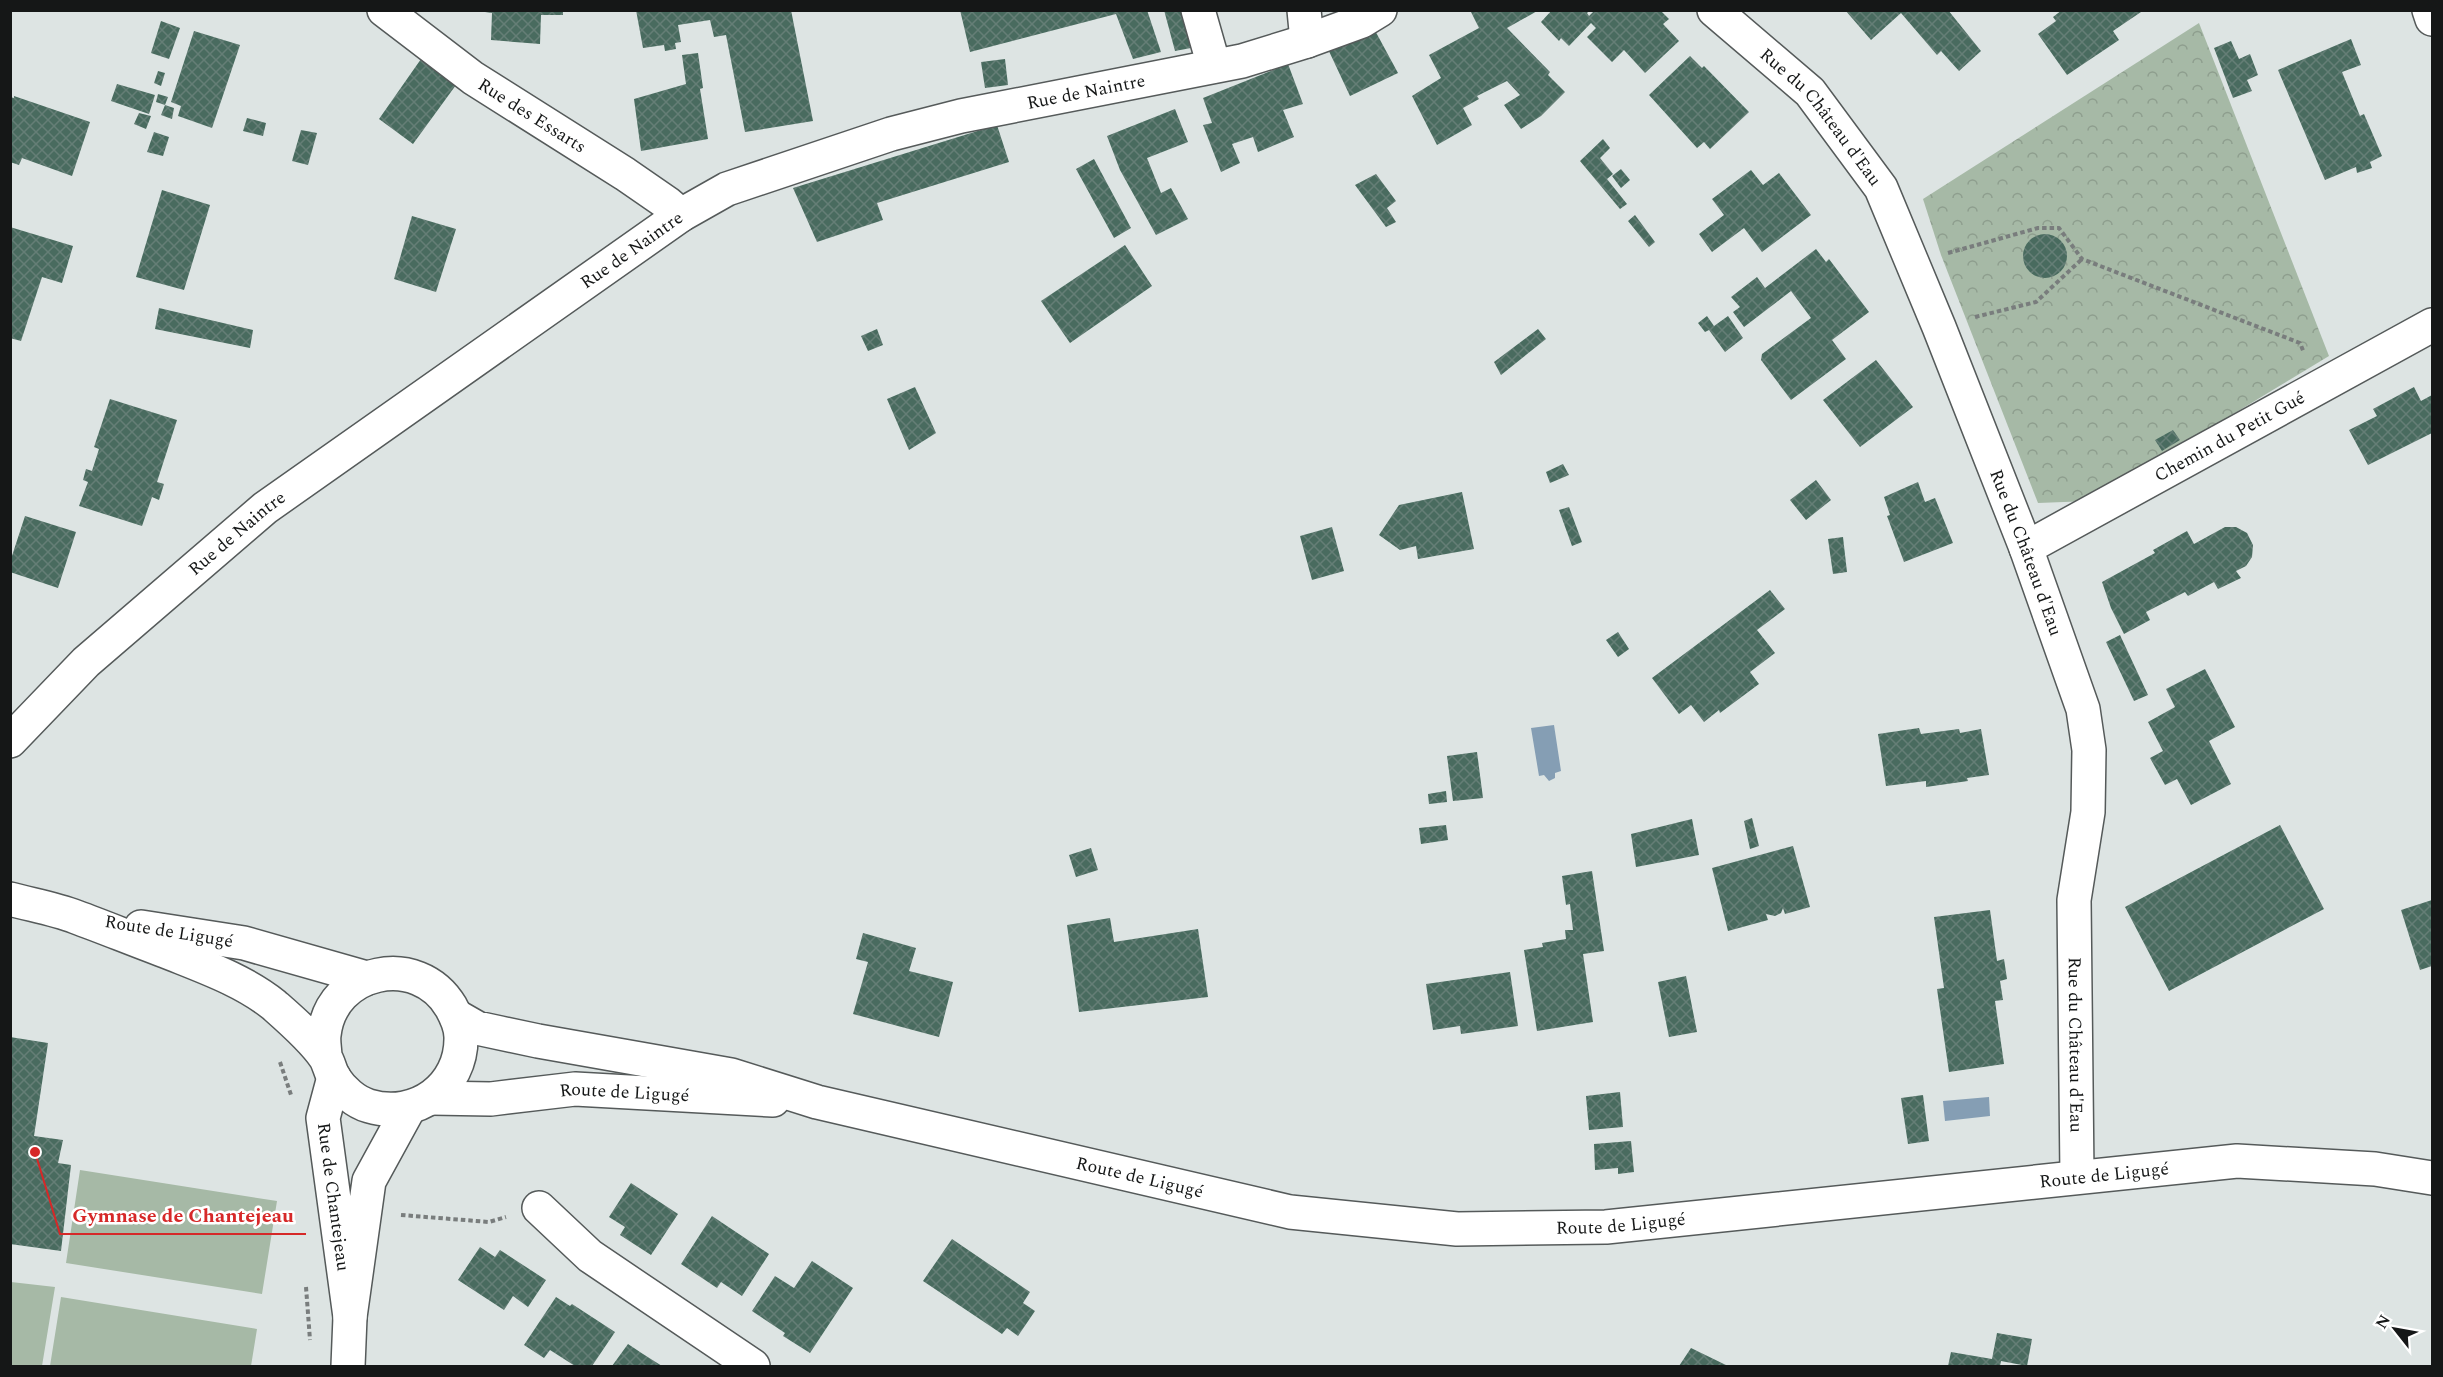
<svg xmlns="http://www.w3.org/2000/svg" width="2443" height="1377" font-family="Spectral,serif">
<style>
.forest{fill:url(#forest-crowns)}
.pitch{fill:#a6b9a6}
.water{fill:#859eb4}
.building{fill:url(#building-cross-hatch)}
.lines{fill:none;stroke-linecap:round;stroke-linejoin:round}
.minor-casing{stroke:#555a5a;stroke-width:36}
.path{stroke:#797d7d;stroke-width:4;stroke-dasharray:4.5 3;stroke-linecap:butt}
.minor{stroke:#fff;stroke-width:33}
.labels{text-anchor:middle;stroke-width:5;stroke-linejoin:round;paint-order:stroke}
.street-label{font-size:18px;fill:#151717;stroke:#fff}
.leader{fill:none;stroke:#d62828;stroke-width:2}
.callout-dot{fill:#d62828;stroke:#fff;stroke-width:2}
.callout-label{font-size:20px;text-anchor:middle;font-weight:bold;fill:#d62828;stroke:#fff;stroke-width:5;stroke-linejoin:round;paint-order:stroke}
</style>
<defs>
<pattern id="forest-crowns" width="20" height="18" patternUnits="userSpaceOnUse" patternTransform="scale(1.5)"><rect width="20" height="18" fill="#a6b9a6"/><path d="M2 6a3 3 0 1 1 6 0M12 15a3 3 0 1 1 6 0" fill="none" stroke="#8e9e8e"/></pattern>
<pattern id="building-cross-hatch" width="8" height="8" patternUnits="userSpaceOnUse" patternTransform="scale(1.5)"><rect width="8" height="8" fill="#496b5f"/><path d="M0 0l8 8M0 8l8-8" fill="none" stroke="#657e76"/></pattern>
</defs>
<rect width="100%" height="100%" fill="#dde4e3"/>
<path class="forest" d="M2199,23L2329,356L2090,501L2038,503L1941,255L1923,199Z"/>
<path class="pitch" d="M80,1170L277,1201L262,1294L66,1263Z
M11,1282L55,1287L42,1366H11Z
M61,1297L257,1329L251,1366H50Z"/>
<path class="water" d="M1554,725L1561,771L1555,773V778L1549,781L1544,775L1539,776L1531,728Z
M1989,1097L1990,1116L1945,1121L1943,1101Z"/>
<path class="building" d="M485,10H563V15H541L540,44L491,40L492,13L485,12Z
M636,10H791L813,121L745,132L726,35L714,37L710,20L678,25L681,42L675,43L676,49L665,51L664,45L643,48Z
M960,10H1147L1161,52L1133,59L1116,14L970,52Z
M1164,10H1190L1197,38L1191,48L1175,51Z
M1470,10H1539L1507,28L1550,72L1548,75L1565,92L1541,116L1521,129L1504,105L1520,95L1507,81L1477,96L1479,99L1463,108L1472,125L1437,145L1412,96L1441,78L1429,55L1479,28Z
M1552,10H1590L1587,13L1589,16L1595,10H1660L1669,19L1663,24L1679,41L1645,73L1624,50L1612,62L1587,37L1596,28L1591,23L1569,46L1561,38L1559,41L1541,22Z
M1845,10H1948L1981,51L1959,71L1941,51L1937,55L1901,13L1871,40Z
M2062,10H2140L2141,12L2113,31L2119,40L2067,75L2038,34L2056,21L2053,17Z
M161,21L180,28L169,59L151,53Z
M1372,25L1398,73L1350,96L1327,47Z
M194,31L240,45L212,128L178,116L181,106L171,102Z
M2351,39L2361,65L2342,72L2360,116L2364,114L2382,156L2370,162L2372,168L2357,173L2356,167L2325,180L2278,70Z
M2231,41L2239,59L2250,54L2258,75L2247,80L2252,91L2233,98L2214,48Z
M698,53L703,88L700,89L708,139L641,151L634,99L686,84L682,55Z
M1690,56L1702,68L1704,66L1749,112L1710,149L1704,142L1697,148L1649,95Z
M421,59L456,85L413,144L379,119Z
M1005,59L1008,85L985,88L981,62Z
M1288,64L1303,104L1283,110L1294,137L1258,152L1253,137L1232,144L1240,163L1221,172L1203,125L1212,123L1203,98Z
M158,71L165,73L161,86L154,83Z
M117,84L155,95L149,114L111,101Z
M158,94L168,97L165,105L156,102Z
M14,96L90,122L72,176L22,158L19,165L10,162V97L14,98Z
M165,105L174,108L172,119L161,115Z
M1175,109L1188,142L1147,158L1161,193L1171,188L1188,219L1156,235L1120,170L1107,136Z
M139,113L151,116L146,129L134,124Z
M247,118L266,123L263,136L243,131Z
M997,125L1009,162L877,203L883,220L817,242L793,188Z
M301,130L317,133L308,165L292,161Z
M154,132L169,137L163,156L147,152Z
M1603,139L1610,148L1600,158L1613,174L1607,179L1627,204L1620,209L1580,161Z
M1094,159L1131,228L1114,238L1076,169Z
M1621,169L1630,180L1621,188L1612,176Z
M1751,170L1763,185L1779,173L1811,215L1762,252L1744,228L1712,252L1699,234L1724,215L1712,199Z
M1376,174L1396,201L1387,208L1396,222L1386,227L1355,185Z
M162,190L210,205L184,290L136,277Z
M1635,215L1655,242L1649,247L1628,221Z
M412,216L456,229L436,292L394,279Z
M10,227L73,246L62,283L42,277L21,341L10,338Z
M2023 256a22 22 0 1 1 44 0a22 22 0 1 1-44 0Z
M1125,245L1152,286L1070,343L1041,301Z
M1816,249L1826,262L1829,259L1869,312L1832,340L1846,359L1791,400L1761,360L1762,354L1811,318L1791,291L1744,327L1733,312L1740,307L1731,297L1757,277L1765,288Z
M159,308L253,330L250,348L155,329Z
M1707,316L1714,326L1728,316L1743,338L1725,352L1709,330L1705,332L1698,323Z
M877,329L883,345L868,351L861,336Z
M1538,329L1546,339L1501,375L1494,362Z
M1876,360L1913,407L1860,447L1823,400Z
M915,387L936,433L909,450L887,399Z
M2414,387L2421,401L2432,395V433L2368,465L2349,430L2377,416L2373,409Z
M110,399L177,420L157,482L164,484L159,500L152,497L142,526L79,506L88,482L83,480L86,469L92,471L99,449L94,447Z
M2173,430L2180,440L2162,451L2155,440Z
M1563,464L1569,475L1550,483L1546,472Z
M1816,480L1831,500L1806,520L1790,500Z
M1918,482L1925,502L1935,498L1953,543L1904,562L1887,516L1890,515L1884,497Z
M1462,492L1474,549L1418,559L1416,546L1400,550L1379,535L1399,505Z
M1569,507L1582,542L1572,546L1559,510Z
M25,516L76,532L58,588L10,572V562Z
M1332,527L1344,571L1312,580L1300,536Z
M2225,527H2236L2247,533L2253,545L2252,557L2246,566L2236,571L2241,578L2218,589L2214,582L2188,596L2185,592L2146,612L2150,620L2124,634L2111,608L2102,582L2155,553L2153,550L2187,531L2194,544Z
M1843,537L1847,572L1833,574L1828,539Z
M1770,590L1785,609L1757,630L1775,653L1750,672L1759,684L1720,713L1719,710L1704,722L1691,705L1679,714L1652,678Z
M1618,632L1629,649L1618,657L1606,640Z
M2120,635L2148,695L2134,701L2106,642Z
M2205,669L2235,727L2209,741L2231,784L2191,805L2177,779L2165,785L2150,758L2163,751L2148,722L2175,707L2166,689Z
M1919,728L1921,734L1959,729L1960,733L1981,729L1989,775L1967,778L1968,781L1926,787V781L1886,786L1878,734Z
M1477,752L1483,798L1453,801L1447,756Z
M1446,791L1447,802L1429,804L1428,794Z
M1752,818L1759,846L1750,849L1744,821Z
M1692,819L1699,855L1636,867L1631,834Z
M1446,825L1448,840L1421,844L1419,828Z
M2280,825L2324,909L2169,991L2125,907Z
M1793,846L1810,907L1785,914L1783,908L1781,913L1775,916L1766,914L1768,920L1728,931L1712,868Z
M1091,848L1098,870L1076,877L1069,855Z
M1592,871L1604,951L1583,954L1593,1022L1537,1031L1524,950L1543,947L1542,943L1566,939L1565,930H1573L1570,904L1566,905L1562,876Z
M2432,900V966L2420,970L2401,910Z
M1990,910L1997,961L2004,959L2007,979L2000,981L2003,1000L1995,1001L2004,1064L1949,1072L1937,989L1944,988L1934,917Z
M1110,918L1114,942L1198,929L1208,997L1079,1012L1067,925Z
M863,933L916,948L909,971L953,982L939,1037L853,1014L868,962L856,959Z
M1510,972L1518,1026L1461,1034L1460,1026L1433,1030L1426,984Z
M1686,976L1697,1032L1669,1037L1658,982Z
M10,1037L48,1043L34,1136L63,1140L58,1163L71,1165L61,1251L10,1244Z
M1620,1092L1623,1127L1589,1130L1586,1096Z
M1923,1095L1929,1141L1908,1144L1901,1098Z
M1631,1141L1634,1172L1618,1174V1168L1595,1170L1594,1144Z
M631,1183L678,1214L651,1255L620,1235L625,1227L609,1217Z
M712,1216L769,1254L742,1296L721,1282L717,1288L681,1264Z
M952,1239L1030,1292L1023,1303L1035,1311L1018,1336L1007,1328L1002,1334L923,1281Z
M480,1247L495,1257L500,1250L546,1280L528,1307L513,1296L504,1310L458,1280Z
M812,1261L853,1288L810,1353L783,1336L785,1333L752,1311L775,1276L794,1288Z
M556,1297L570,1306L572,1304L615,1332L592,1366H575L550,1350L544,1358L524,1345Z
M1997,1333L2032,1339L2027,1366L2001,1361L2000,1366H1948L1951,1352L1992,1359Z
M628,1344L643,1354L662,1366H612Z
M1691,1348L1728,1366H1679Z"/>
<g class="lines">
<g class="minor-casing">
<g id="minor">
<path id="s1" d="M384,10L473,78L625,174L667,203L681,215"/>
<path d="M1198,10L1214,66"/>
<path d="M1304,10L1307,41"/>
<path id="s2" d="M1714,10L1810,92L1881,188L1939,327L2026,548L2083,709L2089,750L2088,812L2074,900L2077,1176"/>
<path d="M2429,10L2432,19"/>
<path id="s3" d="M2026,548L2432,325"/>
<path id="s4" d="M10,741L86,662L265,508L681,215L727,189L891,134L961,116L1242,61L1307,41L1362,21L1380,10"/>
<path d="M10,899C32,905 55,909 76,917C106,928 135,940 165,951C202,966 243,980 274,1005C291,1020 313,1039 325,1057C329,1063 330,1071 334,1078C342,1090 355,1102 369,1106C416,1120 462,1087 461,1037C461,1026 456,1016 451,1007C418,951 331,969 324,1035C323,1042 325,1050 325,1057"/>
<path d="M141,927L244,943L367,978"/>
<path id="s5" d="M456,1016L477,1028L538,1041L731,1075L817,1102L1290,1212L1457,1229L1606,1227L2237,1161L2375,1169L2432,1178"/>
<path id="s6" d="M334,1077L323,1118L350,1317L369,1181L409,1108"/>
<path id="s7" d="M431,1098L491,1099L575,1089L773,1100"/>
<path d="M539,1208L590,1256L753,1366"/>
<path d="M348,1366L350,1317"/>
</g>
</g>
<path class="path" d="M1948,253L2038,228H2059L2082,259L2300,343L2304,353
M1975,317L2036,302L2082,259
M280,1062L291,1095
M401,1215L489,1222L506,1217
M306,1287L310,1340"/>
<use href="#minor" class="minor"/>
</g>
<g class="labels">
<g class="street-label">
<text dy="6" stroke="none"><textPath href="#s4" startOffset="1280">Rue de Naintre</textPath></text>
<text dy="6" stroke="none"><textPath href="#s1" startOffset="182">Rue des Essarts</textPath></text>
<text dy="6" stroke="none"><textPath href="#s2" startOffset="152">Rue du Château d'Eau</textPath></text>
<text dy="6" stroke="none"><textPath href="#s4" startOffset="794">Rue de Naintre</textPath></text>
<text dy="6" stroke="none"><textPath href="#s3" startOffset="232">Chemin du Petit Gué</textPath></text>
<text dy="6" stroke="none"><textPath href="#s4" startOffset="308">Rue de Naintre</textPath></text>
<text dy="6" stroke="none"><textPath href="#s2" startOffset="638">Rue du Château d'Eau</textPath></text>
<text transform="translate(169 931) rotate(9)" y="6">Route de Ligugé</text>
<text dy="6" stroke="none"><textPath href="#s2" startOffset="1142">Rue du Château d'Eau</textPath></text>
<text dy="6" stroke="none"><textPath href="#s7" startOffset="194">Route de Ligugé</textPath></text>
<text dy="6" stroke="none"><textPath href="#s5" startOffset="1676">Route de Ligugé</textPath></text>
<text dy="6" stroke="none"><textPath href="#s5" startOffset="704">Route de Ligugé</textPath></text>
<text dy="6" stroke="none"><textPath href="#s6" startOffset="122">Rue de Chantejeau</textPath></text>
<text dy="6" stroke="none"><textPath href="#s5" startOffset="1190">Route de Ligugé</textPath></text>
</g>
</g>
<path class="leader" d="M35 1152L60 1234H306"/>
<circle class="callout-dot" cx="35" cy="1152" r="6"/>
<g class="callout-label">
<text x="183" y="1222">Gymnase de Chantejeau</text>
</g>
<rect width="2443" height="1377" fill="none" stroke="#151717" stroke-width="24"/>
<g transform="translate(2395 1329) rotate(301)" stroke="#ffffff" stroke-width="4.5" paint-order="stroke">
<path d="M0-4.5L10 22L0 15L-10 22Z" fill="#151717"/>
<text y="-9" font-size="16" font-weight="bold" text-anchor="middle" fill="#151717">N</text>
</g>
</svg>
